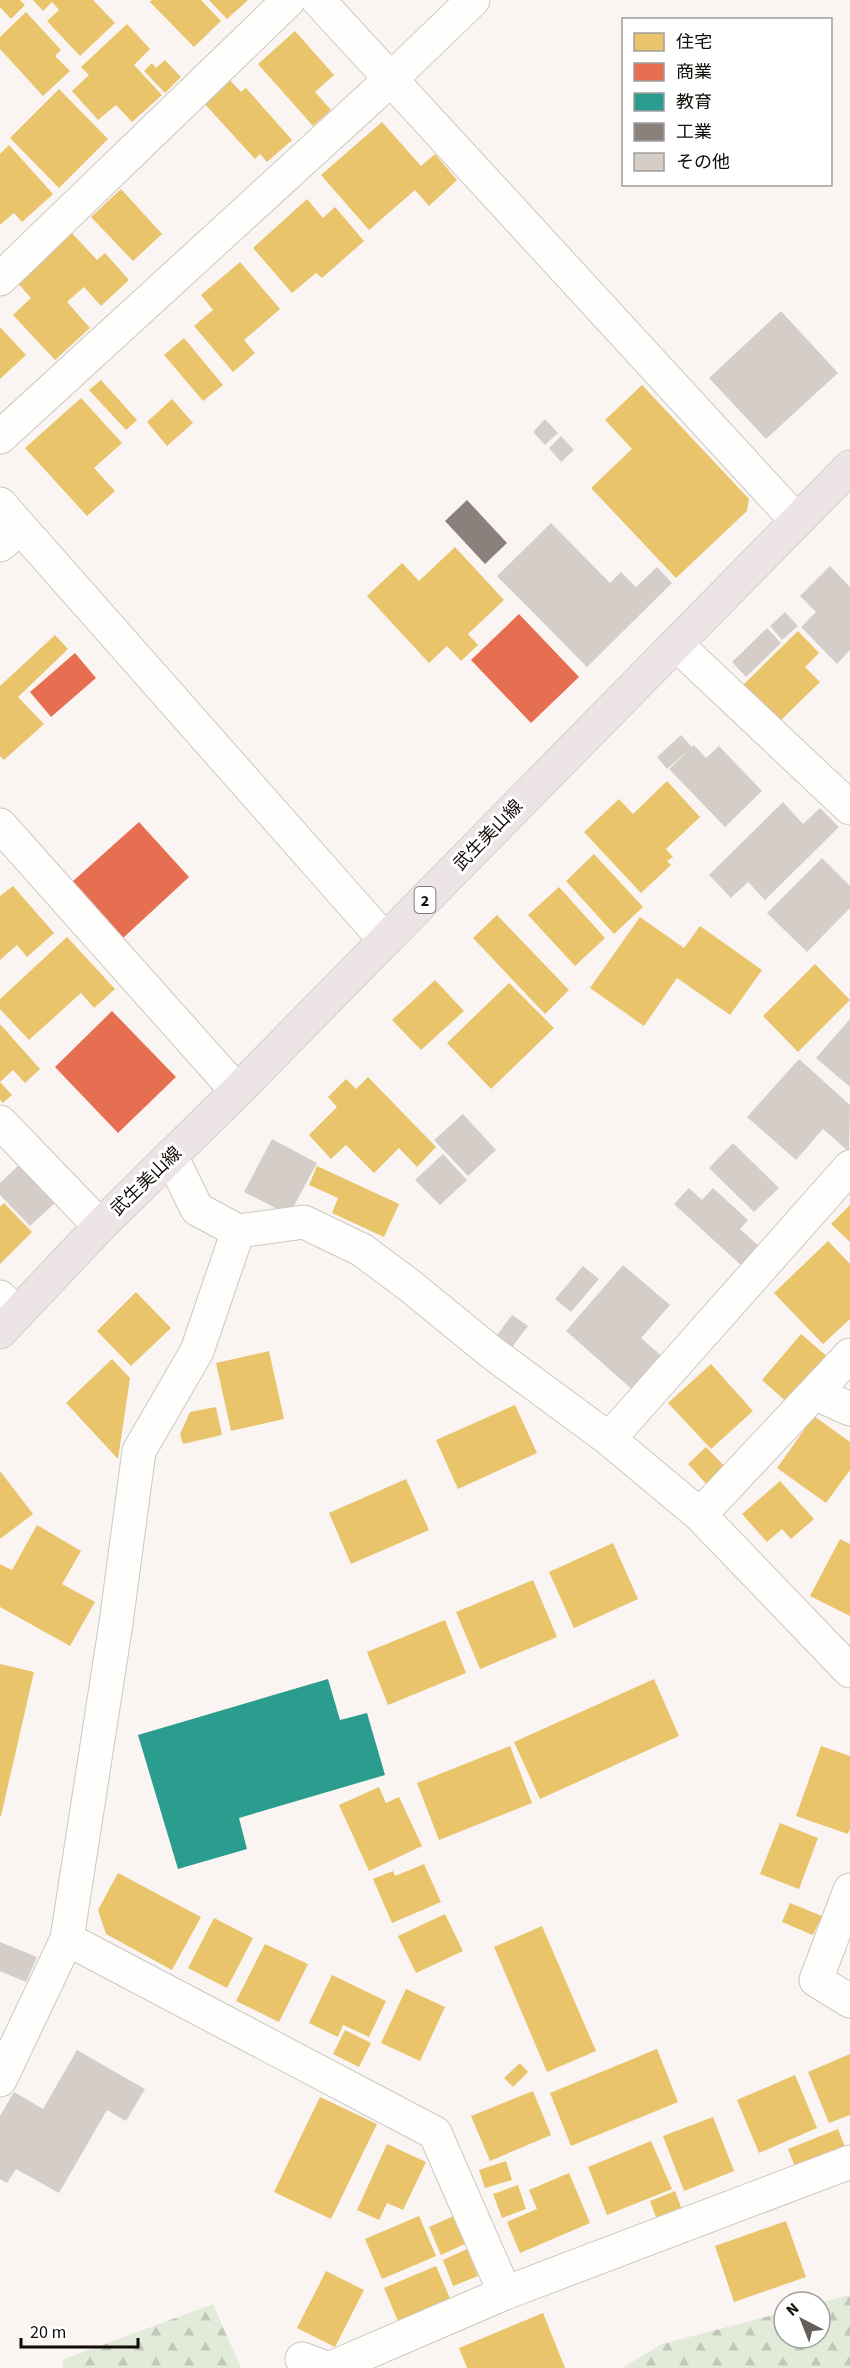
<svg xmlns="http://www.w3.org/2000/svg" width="850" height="2368" font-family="'Source Sans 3','Noto Sans JP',sans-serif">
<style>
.forest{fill:url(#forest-firs)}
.homes{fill:#e9c46a}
.shops{fill:#e76f51}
.schools{fill:#2a9d8f}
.industry{fill:#8a817c}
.building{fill:#d5cec8}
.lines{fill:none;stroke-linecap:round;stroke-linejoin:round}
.minor-casing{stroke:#cdc7c2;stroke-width:35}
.major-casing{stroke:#d3cfcd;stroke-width:35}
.minor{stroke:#fefefd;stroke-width:33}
.major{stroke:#ede4e6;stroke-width:33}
.labels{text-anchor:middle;stroke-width:6;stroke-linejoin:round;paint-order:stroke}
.shield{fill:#fff;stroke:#595551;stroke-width:1.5}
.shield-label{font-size:16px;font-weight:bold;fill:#120c07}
.street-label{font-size:18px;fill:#120c07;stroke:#fff}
</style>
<defs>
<pattern id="forest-firs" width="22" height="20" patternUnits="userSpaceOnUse" patternTransform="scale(1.5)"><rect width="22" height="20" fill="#e2ebda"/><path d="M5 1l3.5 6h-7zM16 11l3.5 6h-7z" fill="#c1c8ba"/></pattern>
</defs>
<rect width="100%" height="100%" fill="#faf5f2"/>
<path class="forest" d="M850,2295V2368H622L662,2344L784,2312V2338H820V2303Z
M213,2304L241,2368H63L62,2360Z"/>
<path class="homes" d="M0,0H20L25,5L11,19L0,7Z
M33,0H93L115,23L80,56L47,21L59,10L52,2L43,11Z
M152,0H201L221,21L194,47L150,2Z
M209,0H248L227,19Z
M26,12L61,50L55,56L70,71L43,96L0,49V37Z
M127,24L150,49L134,65L162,95L132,122L116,105L98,120L72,91L89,75L81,67Z
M295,31L334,75L315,92L331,110L313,126L258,64Z
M165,60L181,77L165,93L144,71L152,63L156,68Z
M228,78L241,92L246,88L292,140L267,162L260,154L255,159L202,101Z
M59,89L108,139L59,188L10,138Z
M382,122L421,166L435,154L457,180L429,206L415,190L369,230L321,175Z
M9,145L53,194L22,222L14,213L0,225V154Z
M121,189L162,234L133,261L91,217Z
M307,199L323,218L335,207L364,241L322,278L316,273L292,293L253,248Z
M69,230L97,260L105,253L129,280L101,306L84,287L67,302L90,328L55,360L13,315L31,298L15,280Z
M240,262L280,309L244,340L255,353L233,372L194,326L213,310L201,295Z
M0,327L26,355L0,379Z
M184,338L223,385L203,401L164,355Z
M101,380L137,420L126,430L89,390Z
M642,385L749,499L747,511L676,578L591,488L632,449L605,420Z
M81,398L122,443L94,468L115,491L87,516L25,448Z
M172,399L193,423L167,446L147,422Z
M455,547L504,600L468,634L478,645L461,661L447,646L429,663L367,596L402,563L419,581Z
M798,631L819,653L805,667L820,682L779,722L743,685Z
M55,635L68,649L18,697L44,724L4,760L0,756V686Z
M667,781L700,817L666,849L673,857L667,861L671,865L641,893L584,832L619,799L633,814Z
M594,854L643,907L614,934L566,881Z
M13,886L54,933L27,957L17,945L0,960V896Z
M559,887L605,938L575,966L528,915Z
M497,915L569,990L545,1014L473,938Z
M640,917L684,948L700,926L762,970L730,1015L677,978L644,1026L590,988Z
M67,937L115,989L94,1008L81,993L29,1040L0,1009V999Z
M815,964L850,1000L798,1052L763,1016Z
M435,980L464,1011L421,1050L392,1020Z
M509,983L554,1028L491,1089L447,1043Z
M0,1024L40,1069L25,1083L13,1070L0,1082Z
M368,1077L436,1147L417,1167L399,1148L374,1173L346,1145L331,1159L309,1135L337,1107L328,1097L346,1079L356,1089Z
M0,1082L12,1095L3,1103L0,1100Z
M317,1166L399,1204L384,1237L332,1213L338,1198L309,1185Z
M4,1203L32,1232L0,1264V1207Z
M850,1205V1242L831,1224Z
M828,1241L850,1264V1319L823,1344L774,1293Z
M136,1292L171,1328L131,1366L97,1331Z
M801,1334L829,1358L789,1404L762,1380Z
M269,1351L284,1419L231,1431L216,1363Z
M112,1359L130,1378L118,1459L66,1403Z
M711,1364L753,1411L711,1449L668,1403Z
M515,1405L537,1453L458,1489L436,1440Z
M216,1407L222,1435L183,1444L180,1434L190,1412Z
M814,1416L850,1442V1470L826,1503L777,1468Z
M706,1447L728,1470L710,1488L688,1464Z
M0,1471L33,1514L0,1539Z
M406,1479L429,1530L351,1564L329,1513Z
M780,1481L814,1519L791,1539L782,1529L767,1542L742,1514Z
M37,1525L81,1551L62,1584L95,1602L70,1646L0,1607V1564L12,1570Z
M840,1539L850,1544V1616L810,1596Z
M613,1543L638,1599L574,1628L549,1572Z
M533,1580L557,1637L480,1669L456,1612Z
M445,1620L466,1673L388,1705L367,1652Z
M0,1664L34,1672L1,1816H0Z
M654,1679L679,1736L540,1799L514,1742Z
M510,1746L532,1803L439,1840L417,1783Z
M821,1746L850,1756V1828L848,1834L796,1816Z
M379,1787L386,1803L399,1797L422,1846L369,1871L339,1805Z
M780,1823L818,1838L799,1889L760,1874Z
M424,1864L441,1902L392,1923L373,1879L393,1871L395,1876Z
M118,1873L201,1917L172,1970L106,1934L98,1910Z
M790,1903L822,1916L813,1935L782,1922Z
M445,1914L463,1951L416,1973L398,1936Z
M214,1918L253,1938L227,1988L188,1968Z
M542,1926L596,2051L547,2072L494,1947Z
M265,1944L308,1964L279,2022L236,2001Z
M332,1975L386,2001L369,2037L343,2025L338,2037L309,2023Z
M406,1989L445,2007L420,2061L381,2043Z
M345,2030L371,2043L359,2067L333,2054Z
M657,2049L678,2102L571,2146L550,2093Z
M850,2054V2115L829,2123L808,2072Z
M520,2063L528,2072L513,2087L504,2078Z
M795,2075L817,2128L759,2153L737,2100Z
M533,2091L551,2135L490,2161L471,2116Z
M320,2097L377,2124L331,2219L274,2192Z
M713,2117L734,2171L684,2191L663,2136Z
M838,2129L847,2152L797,2172L788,2149Z
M651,2141L672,2189L607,2215L588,2167Z
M387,2144L426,2162L403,2210L387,2203L379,2220L357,2210Z
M506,2161L512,2180L485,2188L479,2170Z
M569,2173L590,2223L520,2253L507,2222L537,2209L529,2190Z
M518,2185L526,2209L502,2218L493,2194Z
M675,2191L682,2210L657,2220L650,2201Z
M456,2215L467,2243L441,2255L429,2227Z
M419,2216L436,2256L382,2279L365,2239Z
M786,2221L806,2277L734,2302L715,2246Z
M467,2249L478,2276L453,2286L443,2260Z
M436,2266L452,2303L400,2326L384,2288Z
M326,2271L364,2290L335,2347L297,2328Z
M543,2313L565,2368H467L459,2348Z"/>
<path class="shops" d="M519,614L579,677L531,723L471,660Z
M75,653L96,678L51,717L30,692Z
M139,822L189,877L123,938L72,882Z
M112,1011L176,1077L118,1133L55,1067Z"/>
<path class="schools" d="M328,1679L340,1720L367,1713L385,1775L239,1818L247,1849L178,1869L138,1735Z"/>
<path class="industry" d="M467,500L507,543L485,564L445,521Z"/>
<path class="building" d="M781,311L838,373L766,439L709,378Z
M545,419L558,433L545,445L533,432Z
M561,436L574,450L561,462L549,448Z
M551,523L610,583L621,572L636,587L657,567L672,583L587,667L497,576Z
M830,566L850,587V650L837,664L801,627L816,612L800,596Z
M785,612L798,626L782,640L770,626Z
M767,628L781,643L746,677L732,662Z
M681,735L692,747L667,769L657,757Z
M694,745L706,758L719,746L762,791L725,827L669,769Z
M783,802L803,824L820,808L839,827L765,900L748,882L731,898L709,875Z
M822,858L850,886V908L807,952L767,913Z
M850,1019V1087L816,1058Z
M799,1059L850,1105L849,1152L823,1129L796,1160L747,1117Z
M463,1114L496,1150L468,1176L434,1140Z
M272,1139L317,1163L289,1215L244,1192Z
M733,1143L779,1188L754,1212L709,1168Z
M443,1154L467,1180L440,1205L415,1180Z
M20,1164L56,1202L30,1226L0,1195V1183Z
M689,1188L702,1200L713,1188L748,1220L740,1229L760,1247L743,1267L674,1204Z
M623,1265L670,1305L641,1338L664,1358L635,1392L566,1331Z
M583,1266L599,1279L571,1312L555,1299Z
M512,1315L528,1326L509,1351L494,1339Z
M0,1942L37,1957L26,1982L0,1971Z
M77,2050L145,2089L126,2121L107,2110L59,2193L16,2169L7,2183L0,2179V2116L14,2092L43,2109Z"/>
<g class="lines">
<g class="minor-casing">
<path id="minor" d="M318,0L796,520
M0,279L289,0
M0,437L391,79L473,0
M0,504L385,940
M0,545L21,528
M676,644L850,808
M0,825L237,1091
M0,1122L100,1226
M171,1156L197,1209L238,1231L304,1222L362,1250L409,1285L491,1352L609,1439L700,1515L850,1671
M0,1297L16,1313
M815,1393L850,1409
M609,1439L850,1167
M700,1515L850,1355
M850,1890L816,1980L850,2001
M67,1939L435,2133L505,2293
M0,2080L67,1939L116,1623L139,1451L197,1351L238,1231
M302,2359L326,2368
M331,2368L505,2293L850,2162"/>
</g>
<g class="major-casing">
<path id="major" d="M0,1332L100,1226L237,1091L850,467"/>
</g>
<use href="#minor" class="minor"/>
<use href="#major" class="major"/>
</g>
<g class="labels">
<rect class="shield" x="414.5" y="887" width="21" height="26" rx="4.5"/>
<g class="shield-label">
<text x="425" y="906">2</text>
</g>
<g class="street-label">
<text transform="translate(488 835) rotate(-46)" y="6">武生美山線</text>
<text transform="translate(146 1181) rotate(-44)" y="6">武生美山線</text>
</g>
</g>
<rect x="622" y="18" width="210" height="168" fill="#ffffff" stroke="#a09e9c" stroke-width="1.5"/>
<rect x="634" y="33" width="30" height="18" fill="#e9c46a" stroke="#a09e9c" stroke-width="1.5"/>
<text x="676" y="48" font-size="18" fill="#120c07">住宅</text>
<rect x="634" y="63" width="30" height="18" fill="#e76f51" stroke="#a09e9c" stroke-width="1.5"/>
<text x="676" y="78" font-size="18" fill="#120c07">商業</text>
<rect x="634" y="93" width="30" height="18" fill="#2a9d8f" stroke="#a09e9c" stroke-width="1.5"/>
<text x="676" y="108" font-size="18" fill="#120c07">教育</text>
<rect x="634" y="123" width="30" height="18" fill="#8a817c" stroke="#a09e9c" stroke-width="1.5"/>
<text x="676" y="138" font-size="18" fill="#120c07">工業</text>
<rect x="634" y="153" width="30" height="18" fill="#d5cec8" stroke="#a09e9c" stroke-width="1.5"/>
<text x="676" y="168" font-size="18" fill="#120c07">その他</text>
<g transform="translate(802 2320) rotate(318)"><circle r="28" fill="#ffffff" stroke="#a09e9c" stroke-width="1.5"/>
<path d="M0-4.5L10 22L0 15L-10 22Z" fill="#635e59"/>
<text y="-9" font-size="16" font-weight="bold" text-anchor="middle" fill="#120c07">N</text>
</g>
<path d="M21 2338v9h117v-9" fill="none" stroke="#120c07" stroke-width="3"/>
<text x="30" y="2338" font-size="18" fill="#120c07" stroke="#ffffff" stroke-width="4.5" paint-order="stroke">20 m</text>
</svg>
